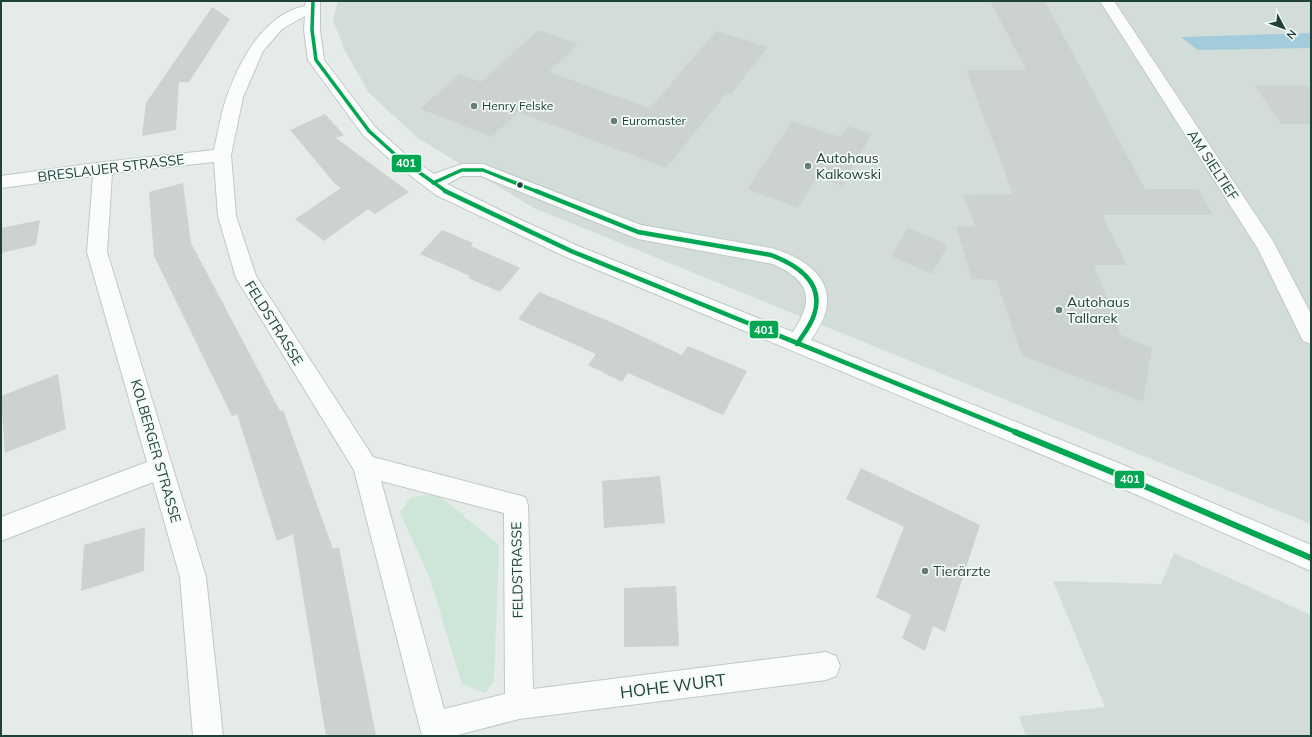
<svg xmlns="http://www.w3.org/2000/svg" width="1312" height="737" font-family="Mulish,sans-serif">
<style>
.built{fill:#d2ddd9}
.green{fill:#cde6d8}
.water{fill:#a2ccdc}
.building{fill:#ccd2d0}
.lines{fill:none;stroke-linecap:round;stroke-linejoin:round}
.minor-casing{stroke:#c2c8c6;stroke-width:2}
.minor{fill:#fbfcfc;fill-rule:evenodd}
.bus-1-far2-casing{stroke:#f3faf7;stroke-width:5.5}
.bus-1-far1-casing{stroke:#f3faf7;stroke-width:8}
.bus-1-casing{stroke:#f3faf7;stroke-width:9}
.bus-1-far2{stroke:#00a651;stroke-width:3.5}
.bus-1-far1{stroke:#00a651;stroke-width:4.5}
.bus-1{stroke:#00a651;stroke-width:6}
.poi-dot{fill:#657c79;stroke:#f3faf7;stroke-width:1.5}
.bus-dot{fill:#20403c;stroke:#f3faf7;stroke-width:1.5}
.labels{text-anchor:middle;stroke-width:3.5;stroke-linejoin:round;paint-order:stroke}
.far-poi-label{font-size:12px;fill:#20403c;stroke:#f3faf7;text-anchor:start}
.poi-label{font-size:14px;fill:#20403c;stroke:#f3faf7;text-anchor:start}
.street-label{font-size:14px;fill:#20403c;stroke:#f3faf7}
.near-street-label{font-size:17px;fill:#20403c;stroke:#f3faf7}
.line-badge{stroke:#f3faf7;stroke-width:1.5}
.badge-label{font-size:11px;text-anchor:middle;font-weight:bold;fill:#fff}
</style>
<rect width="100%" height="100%" fill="#e5ebe9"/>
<path class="built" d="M338,1H1311V524L534,208L419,139L369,93L345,51L333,20Z
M1174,553L1311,615V736H1026L1019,716L1105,707L1053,581L1161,584Z"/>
<path class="green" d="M437,494L499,545L494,681L485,693L462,684L430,579L400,512L411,497Z"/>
<path class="water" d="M1311,33V48L1198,50L1181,37Z"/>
<path class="building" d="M990,1H1045L1145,189H1198L1213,215H1102L1127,265H1094L1121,335L1152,348L1143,402L1022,356L996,280L972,279L956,227L975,226L963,195L1013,194L966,70H1026Z
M212,7L230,19L189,82H179L176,130L142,136L146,103Z
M538,30L578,44L549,72L650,108L716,31L768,47L731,94L727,93L666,168L518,112L492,137L420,109L459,74L481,82Z
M1254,85L1311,86V124H1281Z
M325,114L344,135L336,138L409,192L375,214L368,209L324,241L295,219L341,188L334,183L290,130Z
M792,121L840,137L847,126L872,134L842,186L817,177L798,208L747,189Z
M183,183L191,243L280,411L283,410L333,549L339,547L376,736H326L293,534L277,541L237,414L232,416L154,256L149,192Z
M40,220L36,245L1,253V228Z
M908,228L948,245L932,274L891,256Z
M442,230L473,243L471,246L520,268L500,292L468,278L470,276L420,254Z
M539,292L618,325L682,355L688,346L747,371L723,415L628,373L622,382L588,365L596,354L518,319Z
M58,374L66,429L5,453L1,396Z
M861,468L980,525L945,632L933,626L925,651L902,638L911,615L876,597L904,527L846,499Z
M660,476L665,523L604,528L602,481Z
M145,527L144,571L81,591L84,545Z
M676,586L679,646L624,647V588Z"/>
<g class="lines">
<g class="minor-casing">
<path id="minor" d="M306,1H320V30L324,60L375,127L406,155L434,174L462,164H483L641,225L771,248C799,256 834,275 826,310C824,320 817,331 811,340L1121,464L1311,545V571L1103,480L564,256L436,195L394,163L363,135L308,60L304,30L305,16L282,29L263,51L243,97L231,155L236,216L256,276L373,457L525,497L528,505L533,689L826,652L836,656L840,666L836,676L826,680L519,719L454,736H422L354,470L236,278L218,216L214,162L112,173L107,252L206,577L223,736H193L180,577L153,482L1,541V517L147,462L87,252L93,176L1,188V176L103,162L214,150C218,132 221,113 227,96C240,60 264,14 305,6ZM462,176H481L638,239L773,264C810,281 815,298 793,332L578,246L506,213L447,184ZM381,481L504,513L505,694L444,709Z
M1100,1H1114L1273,241L1311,314V344L1303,341L1258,249Z"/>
</g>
<use href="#minor" class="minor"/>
<g class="bus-1-far2-casing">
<path id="bus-1-far2" d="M313,1L312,30L316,60L369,131L400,159L447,192
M433,183L462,170H483L538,192"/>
</g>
<g class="bus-1-far1-casing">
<path id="bus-1-far1" d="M445,191L571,251L1018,433
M536,191L638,232L771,255C797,265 825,283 814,315C811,325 803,335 797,344"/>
</g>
<g class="bus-1-casing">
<path id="bus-1" d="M1015,432L1112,472L1311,558"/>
</g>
<use href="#bus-1-far2" class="bus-1-far2"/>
<use href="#bus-1-far1" class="bus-1-far1"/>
<use href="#bus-1" class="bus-1"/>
</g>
<g class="poi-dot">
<circle cx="474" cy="106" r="4"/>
<circle cx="614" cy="121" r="4"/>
<circle cx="808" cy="166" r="4"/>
<circle cx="1059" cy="310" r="4"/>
<circle cx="925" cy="571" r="4"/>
</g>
<circle class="bus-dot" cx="520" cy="185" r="3.5"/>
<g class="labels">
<g class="far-poi-label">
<text x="482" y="110">Henry Felske</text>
<text x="622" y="125">Euromaster</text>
</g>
<g class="poi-label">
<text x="816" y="163">Autohaus<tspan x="816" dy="16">Kalkowski</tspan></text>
<text x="1067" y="307">Autohaus<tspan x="1067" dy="16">Tallarek</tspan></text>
<text x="933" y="576">Tierärzte</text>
</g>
<g class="street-label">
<text transform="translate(1213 165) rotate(57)" y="5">AM SIELTIEF</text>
<text transform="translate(111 168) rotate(-7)" y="5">BRESLAUER STRASSE</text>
<text transform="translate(274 323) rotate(58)" y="5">FELDSTRASSE</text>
<text transform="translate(156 451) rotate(74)" y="5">KOLBERGER STRASSE</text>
<text transform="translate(517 570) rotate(-91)" y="5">FELDSTRASSE</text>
</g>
<g class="near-street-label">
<text transform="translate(673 686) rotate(-7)" y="6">HOHE WURT</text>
</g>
</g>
<g class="line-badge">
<rect x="391" y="154" width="31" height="19" rx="4" fill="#00a651"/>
<rect x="749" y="320" width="30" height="19" rx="4" fill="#00a651"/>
<rect x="1114" y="470" width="31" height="19" rx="4" fill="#00a651"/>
</g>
<g class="badge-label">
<text x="406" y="167">401</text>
<text x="764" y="334">401</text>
<text x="1130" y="483">401</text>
</g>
<rect width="1312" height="737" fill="none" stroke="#20403c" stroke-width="4"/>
<g transform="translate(1284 28) rotate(131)" stroke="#f3faf7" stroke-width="3" paint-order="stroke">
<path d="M0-3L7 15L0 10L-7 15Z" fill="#20403c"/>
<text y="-6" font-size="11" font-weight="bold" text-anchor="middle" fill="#20403c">N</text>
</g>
</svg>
